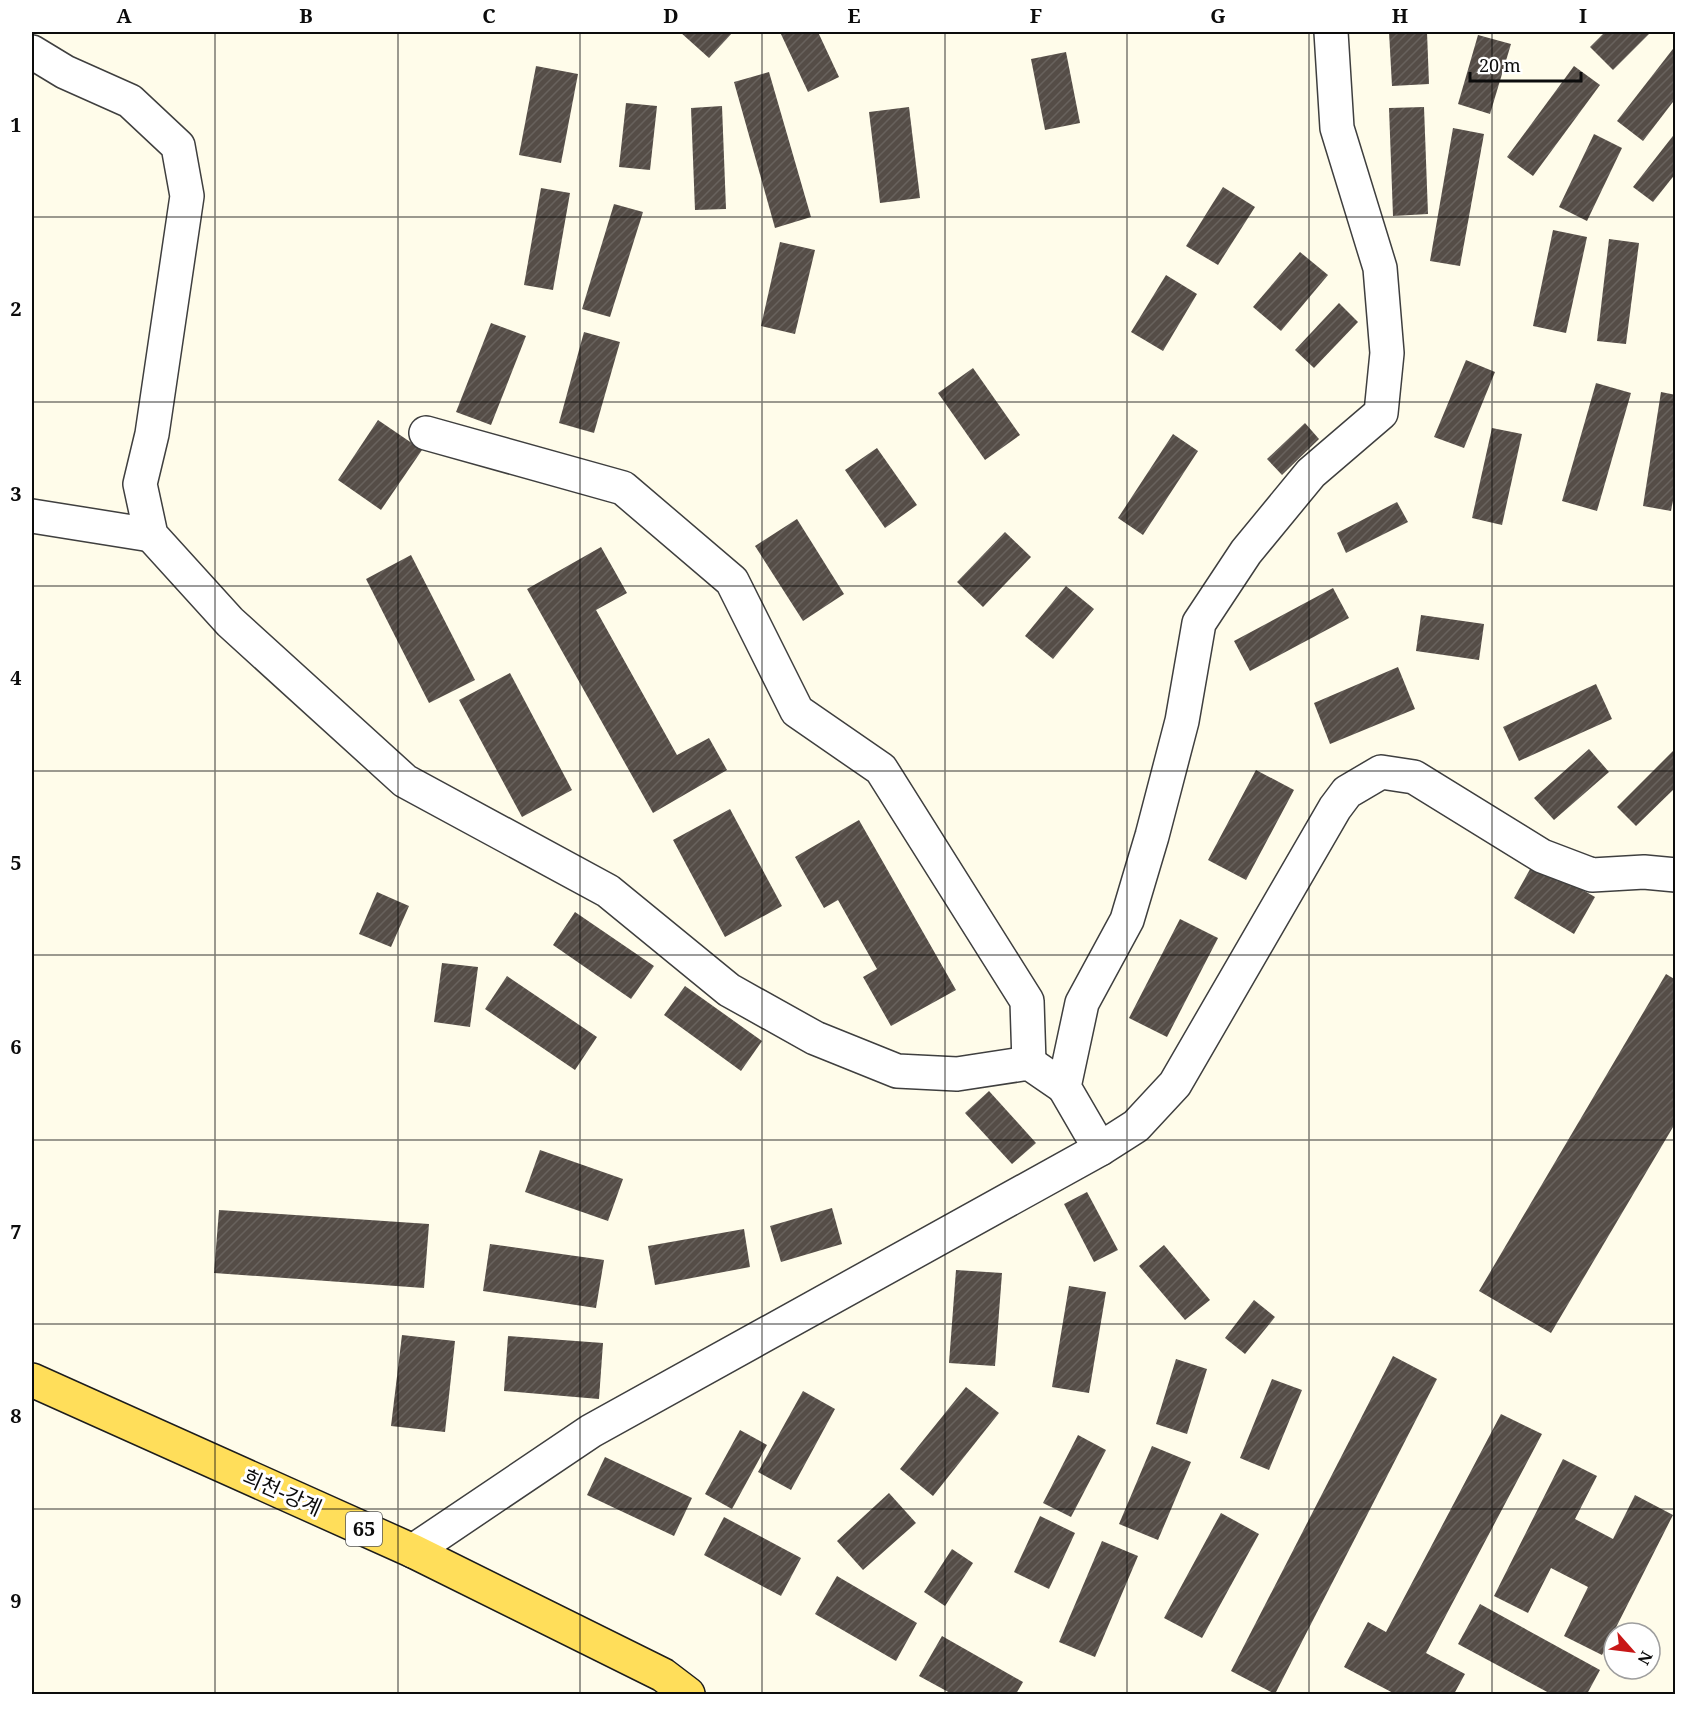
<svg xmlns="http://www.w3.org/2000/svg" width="1707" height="1726" font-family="'Noto Serif','Noto Sans KR',serif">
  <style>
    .building { fill: url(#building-hatch) }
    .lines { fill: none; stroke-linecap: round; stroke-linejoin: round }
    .minor-casing { stroke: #3f3f3f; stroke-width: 36 }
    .primary-casing { stroke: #1d1d1d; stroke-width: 36 }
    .minor { stroke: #fff; stroke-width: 33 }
    .primary { stroke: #ffde5a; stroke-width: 33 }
    .grid { fill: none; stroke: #0c0c0c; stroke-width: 1.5; stroke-opacity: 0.55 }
    .labels { text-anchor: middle; stroke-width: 6; stroke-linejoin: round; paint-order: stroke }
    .shield { fill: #fff; stroke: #555; stroke-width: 1.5 }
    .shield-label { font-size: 20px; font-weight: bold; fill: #0c0c0c }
    .street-label { font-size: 21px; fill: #0c0c0c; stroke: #fff }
    .neatline { fill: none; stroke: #0c0c0c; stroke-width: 2 }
    .grid-label { font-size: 20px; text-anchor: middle; font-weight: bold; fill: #0c0c0c }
  </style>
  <defs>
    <pattern id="building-hatch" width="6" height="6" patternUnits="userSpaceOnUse" patternTransform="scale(1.5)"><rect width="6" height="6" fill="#554d47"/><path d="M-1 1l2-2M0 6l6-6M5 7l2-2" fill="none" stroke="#68625d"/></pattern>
  </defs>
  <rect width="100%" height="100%" fill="#fffcea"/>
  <!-- building -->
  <g class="building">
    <polygon points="680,32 733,32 709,58"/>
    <polygon points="780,32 818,32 839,77 808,92"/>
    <polygon points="1389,32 1427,32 1429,84 1392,86"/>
    <polygon points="1605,32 1651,32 1613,70 1590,47"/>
    <polygon points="1478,35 1511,44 1490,114 1458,104"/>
    <polygon points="1676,45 1676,98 1643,141 1617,121"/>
    <polygon points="1066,52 1080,123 1045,130 1031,59"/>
    <polygon points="536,66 578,74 561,163 519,155"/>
    <polygon points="1574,66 1600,85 1533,176 1507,157"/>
    <polygon points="769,72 811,217 775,228 734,82"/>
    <polygon points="626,103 657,106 650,170 619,167"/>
    <polygon points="722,106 726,209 695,210 691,108"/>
    <polygon points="909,107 920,198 880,203 869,112"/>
    <polygon points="1424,107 1428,214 1393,216 1389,108"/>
    <polygon points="1453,128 1484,134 1460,266 1430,261"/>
    <polygon points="1676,132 1676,173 1653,202 1633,187"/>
    <polygon points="1594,134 1622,148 1587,221 1559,207"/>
    <polygon points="1223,187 1255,207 1218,265 1186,246"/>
    <polygon points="541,188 570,193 553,290 524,285"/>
    <polygon points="614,204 643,212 610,317 582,309"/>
    <polygon points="1553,230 1587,237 1566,333 1533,326"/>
    <polygon points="1609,239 1639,243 1626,344 1597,341"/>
    <polygon points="780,242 815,250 795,334 761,326"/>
    <polygon points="1300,252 1328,275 1281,331 1253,307"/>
    <polygon points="1166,275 1197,294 1163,351 1131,332"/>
    <polygon points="1339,303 1358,322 1314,368 1295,350"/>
    <polygon points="491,323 526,336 491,425 456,412"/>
    <polygon points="584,332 620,342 594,433 559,423"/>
    <polygon points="1466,360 1495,372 1464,448 1434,437"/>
    <polygon points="973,368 1020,435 985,460 938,393"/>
    <polygon points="1596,383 1631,393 1597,511 1562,501"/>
    <polygon points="1661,392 1676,395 1676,485 1671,511 1643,506"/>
    <polygon points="378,420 422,450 381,510 338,480"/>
    <polygon points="1305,423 1319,439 1282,475 1267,459"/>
    <polygon points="1492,428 1522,434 1502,525 1472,518"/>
    <polygon points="1173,434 1198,451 1143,535 1118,518"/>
    <polygon points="877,448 917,505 885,528 845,470"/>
    <polygon points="1397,502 1408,522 1346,553 1337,533"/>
    <polygon points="797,519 844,594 803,621 755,546"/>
    <polygon points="1005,532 1031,557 983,607 957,582"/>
    <polygon points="601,547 627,593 596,610 677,755 709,738 727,770 653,813 527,589"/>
    <polygon points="411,555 475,680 429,703 366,579"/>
    <polygon points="1066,586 1094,609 1053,659 1025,636"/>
    <polygon points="1333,588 1349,618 1250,671 1234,641"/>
    <polygon points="1421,615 1484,624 1479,660 1416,651"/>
    <polygon points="1398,667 1415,709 1330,744 1314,703"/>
    <polygon points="510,673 572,790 522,817 459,700"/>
    <polygon points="1596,684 1612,719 1519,761 1503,727"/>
    <polygon points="1676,748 1676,787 1636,826 1617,807"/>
    <polygon points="1589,749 1609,772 1554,820 1534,798"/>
    <polygon points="1256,770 1294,790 1246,880 1208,860"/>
    <polygon points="730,809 782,906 725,937 673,840"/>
    <polygon points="859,820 956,990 891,1026 863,977 877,969 838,900 824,908 795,857"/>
    <polygon points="1534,862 1595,897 1574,934 1514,898"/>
    <polygon points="377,892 409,906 391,947 359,934"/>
    <polygon points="575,912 654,966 631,999 553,945"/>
    <polygon points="1180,919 1218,938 1167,1037 1129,1018"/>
    <polygon points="442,963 478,967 470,1027 434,1022"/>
    <polygon points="1666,974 1676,980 1676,1122 1551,1333 1479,1291"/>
    <polygon points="507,976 597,1037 575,1070 485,1009"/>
    <polygon points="685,986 762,1041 741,1071 664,1015"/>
    <polygon points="989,1091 1036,1143 1012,1164 965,1113"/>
    <polygon points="540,1150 623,1179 608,1221 525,1192"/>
    <polygon points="1087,1192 1118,1250 1094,1262 1064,1204"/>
    <polygon points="832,1208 842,1244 781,1262 770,1226"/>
    <polygon points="219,1210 429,1224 424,1288 214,1273"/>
    <polygon points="744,1229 750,1267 655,1285 648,1246"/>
    <polygon points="490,1244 604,1260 596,1308 483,1291"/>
    <polygon points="1164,1245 1210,1300 1185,1320 1139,1266"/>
    <polygon points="956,1270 1002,1273 995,1366 949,1363"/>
    <polygon points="1069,1286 1106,1292 1089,1393 1052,1387"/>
    <polygon points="1254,1300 1275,1317 1245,1354 1225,1338"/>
    <polygon points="402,1335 455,1341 445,1432 391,1426"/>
    <polygon points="508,1336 603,1343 599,1399 504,1391"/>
    <polygon points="1393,1356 1437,1379 1275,1694 1231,1671"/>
    <polygon points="1176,1359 1207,1369 1187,1434 1156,1424"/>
    <polygon points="1272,1379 1302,1390 1269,1470 1240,1458"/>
    <polygon points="966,1387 999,1413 933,1496 900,1469"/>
    <polygon points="803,1391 835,1409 791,1490 758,1472"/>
    <polygon points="1501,1414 1542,1434 1426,1653 1465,1674 1454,1694 1395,1694 1344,1667 1368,1622 1386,1632"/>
    <polygon points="740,1430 767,1445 732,1509 705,1494"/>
    <polygon points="1078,1435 1106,1450 1071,1517 1043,1503"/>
    <polygon points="1152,1446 1191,1462 1158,1540 1119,1524"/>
    <polygon points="605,1457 692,1498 674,1536 587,1495"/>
    <polygon points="1563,1459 1597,1476 1575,1519 1613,1539 1635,1495 1673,1515 1602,1655 1564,1636 1588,1587 1551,1568 1528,1613 1494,1596"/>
    <polygon points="889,1493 916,1523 863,1570 837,1541"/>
    <polygon points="1221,1513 1259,1534 1202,1638 1164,1618"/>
    <polygon points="1040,1516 1075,1533 1049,1589 1014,1572"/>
    <polygon points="724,1517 801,1558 781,1596 704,1555"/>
    <polygon points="1102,1541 1138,1556 1095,1657 1059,1642"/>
    <polygon points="952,1549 973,1563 945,1606 924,1592"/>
    <polygon points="837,1576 917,1623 896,1661 815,1614"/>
    <polygon points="1480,1604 1600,1670 1587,1694 1551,1694 1458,1644"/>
    <polygon points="942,1636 1023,1682 1016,1694 952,1694 919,1676"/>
  </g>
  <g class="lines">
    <defs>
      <g id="minor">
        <polyline points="32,52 65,72 130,101 178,146 187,196 152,434 140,484 151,535 230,622 405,781 608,891 729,990 815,1038 897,1071 957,1074 1029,1063 1064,1087"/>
        <polyline points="426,433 623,488 732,581 797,711 881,769 1027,1001 1029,1063"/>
        <polyline points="32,516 151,535"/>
        <polyline points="1100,1149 1064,1087 1082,1003 1127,920 1152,836 1182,721 1199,623 1246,552 1311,473 1381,413 1387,353 1380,268 1337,128 1331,32"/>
        <polyline points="413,1551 591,1431 1100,1149 1136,1126 1175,1084 1335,808 1347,792 1381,772 1414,777 1542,856 1592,875 1644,872 1676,875"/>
      </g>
      <polyline id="primary" points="32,1380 413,1551 663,1675 688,1694"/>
    </defs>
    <!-- minor casing -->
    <use href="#minor" class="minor-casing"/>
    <!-- primary casing -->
    <use href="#primary" class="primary-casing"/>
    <!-- minor -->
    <use href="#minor" class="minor"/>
    <!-- primary -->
    <use href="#primary" class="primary"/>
  </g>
  <!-- grid -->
  <path class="grid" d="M215,32V1694M398,32V1694M580,32V1694M762,32V1694M945,32V1694M1127,32V1694M1309,32V1694M1492,32V1694M32,217H1676M32,402H1676M32,586H1676M32,771H1676M32,955H1676M32,1140H1676M32,1324H1676M32,1509H1676"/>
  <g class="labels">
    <!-- shield labels -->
    <rect class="shield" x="346" y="1512" width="36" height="34" rx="4.5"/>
    <g class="shield-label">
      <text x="364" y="1536">65</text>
    </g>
    <!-- street labels -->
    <g class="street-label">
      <text transform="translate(282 1493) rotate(24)" y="7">희천-강계</text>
    </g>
  </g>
  <!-- border -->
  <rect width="1707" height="1726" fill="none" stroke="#ffffff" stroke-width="66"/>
  <!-- north arrow -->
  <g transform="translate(1632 1651) rotate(118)"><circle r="28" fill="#ffffff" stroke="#9e9e9e" stroke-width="1.5"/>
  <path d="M0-4.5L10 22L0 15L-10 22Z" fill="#c81717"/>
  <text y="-9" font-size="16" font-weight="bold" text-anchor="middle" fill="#0c0c0c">N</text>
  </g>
  <!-- scale -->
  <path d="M1470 72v9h111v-9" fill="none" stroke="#0c0c0c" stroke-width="3"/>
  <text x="1479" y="72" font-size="18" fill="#0c0c0c" stroke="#ffffff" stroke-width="4.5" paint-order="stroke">20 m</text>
  <rect x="33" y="33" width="1641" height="1660" class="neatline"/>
  <g class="grid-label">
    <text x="124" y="23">A</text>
    <text x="306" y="23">B</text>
    <text x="489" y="23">C</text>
    <text x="671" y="23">D</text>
    <text x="854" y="23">E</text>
    <text x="1036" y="23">F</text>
    <text x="1218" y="23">G</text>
    <text x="1400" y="23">H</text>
    <text x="1583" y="23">I</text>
    <text x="16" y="132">1</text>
    <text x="16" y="316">2</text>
    <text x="16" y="501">3</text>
    <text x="16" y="685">4</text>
    <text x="16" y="870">5</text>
    <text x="16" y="1054">6</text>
    <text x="16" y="1239">7</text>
    <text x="16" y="1423">8</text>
    <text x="16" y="1608">9</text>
  </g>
</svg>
